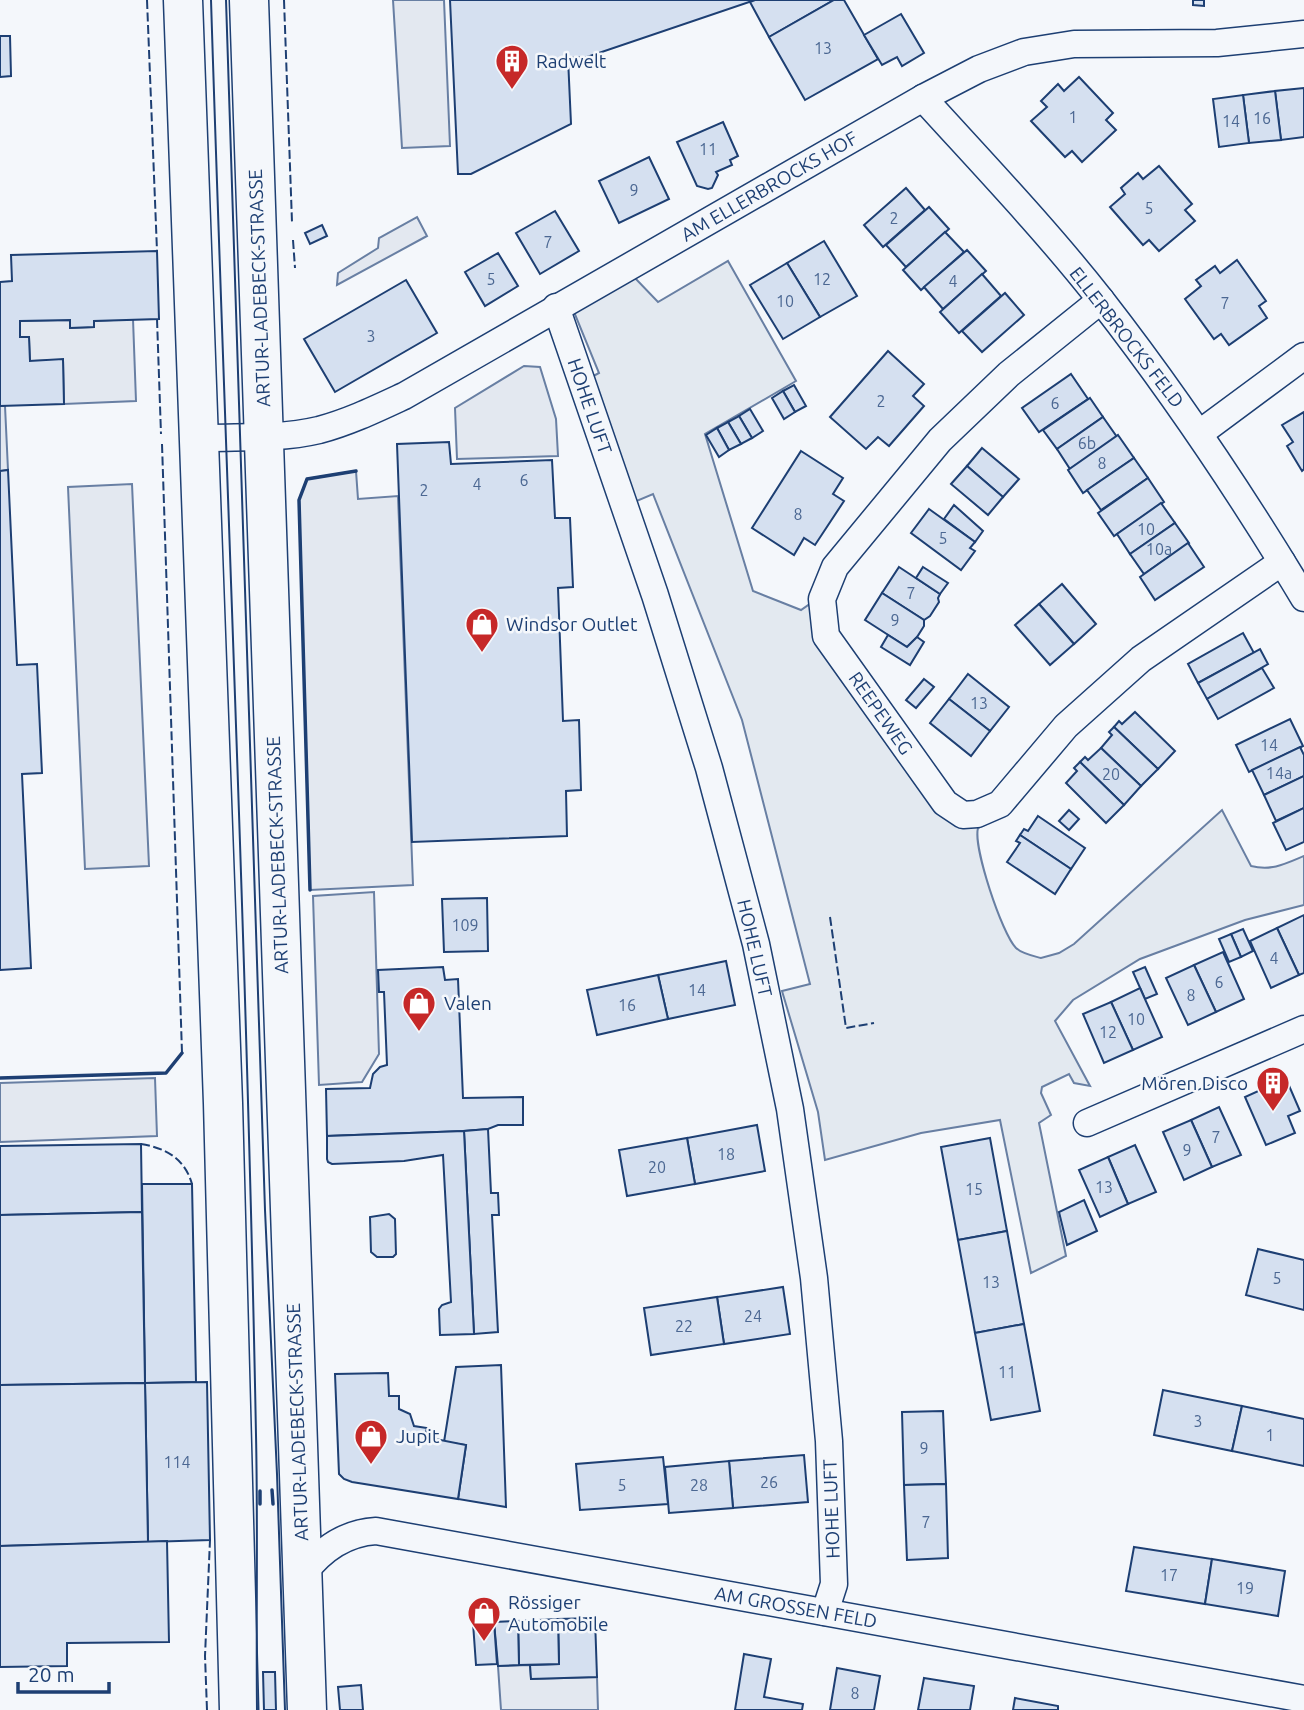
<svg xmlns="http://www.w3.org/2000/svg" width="1304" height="1710" font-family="Ubuntu,sans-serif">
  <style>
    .green { fill: #e3e9f0; stroke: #687fa3; stroke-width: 2 }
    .parking { fill: #e3e8f0; stroke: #687fa3; stroke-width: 2 }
    .building { fill: #d5e0f0; stroke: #1d3f73; stroke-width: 2 }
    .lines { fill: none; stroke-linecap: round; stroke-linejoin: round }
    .street-casing { stroke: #1d3f73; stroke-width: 29 }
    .secondary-casing { stroke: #1d3f73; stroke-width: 41 }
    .street { stroke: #f4f7fb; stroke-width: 26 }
    .secondary { stroke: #f4f7fb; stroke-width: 38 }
    .tram { stroke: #1d3f73; stroke-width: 2 }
    .fence { stroke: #1d3f73; stroke-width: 2; stroke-dasharray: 9 3.5; stroke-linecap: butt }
    .wall { stroke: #1d3f73; stroke-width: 3.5 }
    .labels { text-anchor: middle; stroke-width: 5; stroke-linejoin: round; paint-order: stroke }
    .number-label { font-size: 16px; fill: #4b6792 }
    .poi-label { font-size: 19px; fill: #1d3f73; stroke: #f4f7fb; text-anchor: start }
    .street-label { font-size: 19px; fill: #1d3f73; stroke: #f4f7fb }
  </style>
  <rect width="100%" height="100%" fill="#f4f7fb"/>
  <!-- green -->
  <path class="green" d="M728,261L796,381L705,434L753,591L801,610L814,601L969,825L986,824L978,828C973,847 1002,934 1016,948C1022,954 1034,956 1041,958L1059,953L1074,944L1222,810L1251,866C1272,871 1285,864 1304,856V905L1245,920L1140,959L1073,1000L1055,1021L1090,1086L1074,1083L1069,1074L1042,1087L1041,1093L1051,1115L1039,1123L1066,1256L1031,1273L1000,1120L921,1133L825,1160L818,1112L782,991L810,984L742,720L653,494L632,503L586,380L599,373L574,312L635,278L658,302Z"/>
  <!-- parking -->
  <g class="parking">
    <polygon points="393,0 444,0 450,146 402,148"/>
    <polygon points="417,217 427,236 337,285 338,273 378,248 379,238"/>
    <polygon points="133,319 136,401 64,404 63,360 30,361 29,337 20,337 20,321 70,320 71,328 94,327 94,321"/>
    <polygon points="524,366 540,367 556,419 558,456 457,459 455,408"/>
    <polygon points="0,406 5,406 8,470 0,471"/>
    <polygon points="356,471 358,499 398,496 413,885 310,890 299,500 307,479"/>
    <polygon points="132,484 149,866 85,869 68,487"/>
    <polygon points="374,892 379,1054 362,1082 319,1085 313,896"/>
    <polygon points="155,1078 157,1136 0,1142 0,1083"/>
    <polygon points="530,1665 531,1679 597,1677 598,1710 501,1710 498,1666"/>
  </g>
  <!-- building -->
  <g class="building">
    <polygon points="450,0 755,0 587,57 568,58 571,124 471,174 458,174"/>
    <polygon points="755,0 834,0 769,37 750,2"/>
    <polygon points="834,0 844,0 878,59 805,100 769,37"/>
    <polygon points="1193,0 1204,0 1204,6 1193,5"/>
    <polygon points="901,14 924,53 902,66 897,57 882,65 864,35"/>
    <polygon points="0,36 10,36 11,76 0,77"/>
    <polygon points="1079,77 1113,113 1106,120 1116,130 1082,162 1072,151 1065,157 1031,121 1047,107 1041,101 1058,84 1064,91"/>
    <polygon points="1304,88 1304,137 1281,140 1275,91"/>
    <polygon points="1275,91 1281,140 1249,143 1243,95"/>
    <polygon points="1243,95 1249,143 1219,147 1213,99"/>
    <polygon points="723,122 738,156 730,160 732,165 716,172 718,175 712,188 708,189 697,186 677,142"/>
    <polygon points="649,157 669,199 619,223 599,181"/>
    <polygon points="1159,166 1192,204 1185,210 1195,221 1159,251 1149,240 1143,245 1110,207 1125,194 1121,188 1138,173 1143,179"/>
    <polygon points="906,188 925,210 883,247 864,225"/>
    <polygon points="929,207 949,229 906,267 886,245"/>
    <polygon points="555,211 579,251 540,274 516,233"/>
    <polygon points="322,225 327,236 310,244 305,233"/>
    <polygon points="945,232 964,252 921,290 903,270"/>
    <polygon points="824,241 857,296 820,317 787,263"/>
    <polygon points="967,250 986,271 943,309 924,287"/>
    <polygon points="157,251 159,319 94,321 94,327 70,328 70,320 20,321 20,337 29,337 30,361 63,359 64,404 0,406 0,282 12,281 11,255"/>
    <polygon points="498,253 518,286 485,306 465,272"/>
    <polygon points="1237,260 1266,301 1259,306 1267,318 1229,345 1221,334 1214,339 1185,299 1201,286 1196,280 1215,266 1220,273"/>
    <polygon points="787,263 820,317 783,339 750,285"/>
    <polygon points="982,274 1001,296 959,333 940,312"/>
    <polygon points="406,280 437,333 335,392 304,339"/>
    <polygon points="1005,293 1024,315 982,352 962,331"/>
    <polygon points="888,351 924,384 913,396 924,406 889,446 878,437 866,449 830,417"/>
    <polygon points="1071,374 1088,399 1039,432 1022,408"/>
    <polygon points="794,385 806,406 795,412 783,391"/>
    <polygon points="783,391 795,412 784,419 772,398"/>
    <polygon points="1090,398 1103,417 1057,449 1043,430"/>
    <polygon points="750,409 763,431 752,438 739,416"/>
    <polygon points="1304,412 1304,469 1302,471 1287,446 1293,442 1282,425"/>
    <polygon points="739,416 752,438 741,444 728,422"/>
    <polygon points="1103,417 1117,437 1070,469 1057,449"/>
    <polygon points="728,422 741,444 729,450 717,428"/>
    <polygon points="717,428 729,450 719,457 706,435"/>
    <polygon points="1118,435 1134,458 1083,493 1068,470"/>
    <polygon points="449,442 451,464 552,460 555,518 570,518 573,587 558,588 563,721 579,720 581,790 566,791 567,836 412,842 397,444"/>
    <polygon points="982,448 1019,479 1003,497 967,466"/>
    <polygon points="801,451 843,478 833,494 844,501 815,545 804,538 794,555 752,528"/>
    <polygon points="1134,458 1148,478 1101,510 1087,490"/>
    <polygon points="967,466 1003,497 988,515 951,484"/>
    <polygon points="8,470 17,665 37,664 42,773 22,774 31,968 0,970 0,471"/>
    <polygon points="1148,478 1164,502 1114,536 1098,513"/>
    <polygon points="1161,503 1175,523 1130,554 1117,534"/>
    <polygon points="954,505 983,531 975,542 944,519"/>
    <polygon points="929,509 975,542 970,548 975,551 961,570 911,533"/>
    <polygon points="1175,523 1189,543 1144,574 1130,554"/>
    <polygon points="1188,543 1204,567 1155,600 1140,577"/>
    <polygon points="899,567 940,594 938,598 939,602 930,616 924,620 882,593"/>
    <polygon points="923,567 948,583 940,594 916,578"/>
    <polygon points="1062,584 1096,624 1074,644 1039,604"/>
    <polygon points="882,593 924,620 924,626 917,637 907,647 865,620"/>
    <polygon points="1039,604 1074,644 1050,665 1015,625"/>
    <polygon points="1243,633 1254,653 1198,683 1188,664"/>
    <polygon points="888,635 907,647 917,637 924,642 910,665 881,647"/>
    <polygon points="1260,649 1268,664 1207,699 1198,683"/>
    <polygon points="1262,668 1274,688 1218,719 1207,699"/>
    <polygon points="968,674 1009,707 990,731 949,699"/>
    <polygon points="924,679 934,687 916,708 906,700"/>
    <polygon points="949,699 990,731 971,756 930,723"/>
    <polygon points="1135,712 1175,751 1158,769 1114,727 1119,721 1122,724"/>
    <polygon points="1290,719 1303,746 1249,772 1236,745"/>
    <polygon points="1114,727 1158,769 1141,786 1101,748 1112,735 1109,732"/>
    <polygon points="1300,747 1304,755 1304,776 1264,795 1252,770"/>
    <polygon points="1101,748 1141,786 1124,805 1080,762 1085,757 1088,760"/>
    <polygon points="1080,762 1124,805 1106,823 1066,783 1077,771 1074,768"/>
    <polygon points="1304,776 1304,808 1276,821 1264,795"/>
    <polygon points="1304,808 1304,842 1286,850 1273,823"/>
    <polygon points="1069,810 1079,819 1069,830 1059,821"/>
    <polygon points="1038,816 1085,848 1071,869 1020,835 1024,829 1028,831"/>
    <polygon points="1020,835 1071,869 1055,894 1007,862 1020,843 1016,841"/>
    <polygon points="487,898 488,951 444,952 442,899"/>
    <polygon points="1304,915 1304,973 1299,975 1277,928"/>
    <polygon points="1277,928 1299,975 1271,988 1250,941"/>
    <polygon points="1243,929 1253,951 1241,957 1231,934"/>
    <polygon points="1231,934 1241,957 1229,962 1219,939"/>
    <polygon points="1223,952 1244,999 1216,1012 1194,965"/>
    <polygon points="726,961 735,1005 668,1019 658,975"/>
    <polygon points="1194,965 1216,1012 1188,1025 1166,978"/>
    <polygon points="443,967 445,980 458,979 463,1098 523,1097 523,1125 498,1125 488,1129 464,1131 327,1136 326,1089 370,1088 373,1074 380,1067 387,1065 384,992 379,992 378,970"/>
    <polygon points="1145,967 1157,994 1145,999 1133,972"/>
    <polygon points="658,975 668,1019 597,1035 587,990"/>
    <polygon points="1140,988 1162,1037 1133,1050 1111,1002"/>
    <polygon points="1111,1002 1133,1050 1104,1063 1083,1014"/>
    <polygon points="1287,1081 1300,1111 1288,1116 1295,1133 1266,1145 1245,1097 1274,1084 1274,1086"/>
    <polygon points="1219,1107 1241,1155 1212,1167 1191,1120"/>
    <polygon points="1191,1120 1212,1167 1184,1180 1163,1132"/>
    <polygon points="757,1125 765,1171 695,1184 687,1138"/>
    <polygon points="488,1129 491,1193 498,1193 499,1215 492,1215 498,1332 474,1334 464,1131"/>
    <polygon points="464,1131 474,1334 440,1335 439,1309 442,1305 451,1302 443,1155 404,1161 332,1164 328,1162 327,1159 327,1136"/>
    <polygon points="687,1138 695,1184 627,1196 619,1150"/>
    <polygon points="990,1138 1007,1231 958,1240 941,1147"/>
    <polygon points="141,1144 142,1212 0,1215 0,1146"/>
    <polygon points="1135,1145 1156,1192 1128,1204 1108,1157"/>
    <polygon points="1108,1157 1128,1204 1100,1217 1079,1170"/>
    <polygon points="142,1184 192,1184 196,1382 145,1383"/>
    <polygon points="1084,1200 1097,1231 1067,1245 1059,1212"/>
    <polygon points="142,1212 145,1383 0,1385 0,1215"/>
    <polygon points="389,1214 395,1219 396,1254 393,1257 377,1257 371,1252 370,1217"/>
    <polygon points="1007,1231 1024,1324 975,1333 958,1240"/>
    <polygon points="1258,1249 1304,1260 1304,1310 1246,1295"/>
    <polygon points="783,1287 790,1334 724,1344 717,1297"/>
    <polygon points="717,1297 724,1344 651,1355 644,1308"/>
    <polygon points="1024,1324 1040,1411 991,1420 975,1333"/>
    <polygon points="501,1365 506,1507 458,1499 466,1445 444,1442 456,1367"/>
    <polygon points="388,1373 389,1396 399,1396 399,1409 410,1414 414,1426 427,1428 425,1437 466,1445 458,1499 352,1482 344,1479 339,1474 335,1374"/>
    <polygon points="207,1382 210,1540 148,1542 145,1383"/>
    <polygon points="145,1383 148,1542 0,1546 0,1385"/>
    <polygon points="1163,1390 1242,1406 1232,1451 1154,1435"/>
    <polygon points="1242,1406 1304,1419 1304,1466 1232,1451"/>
    <polygon points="943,1411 946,1484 904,1485 902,1412"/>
    <polygon points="804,1455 808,1502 733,1508 729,1461"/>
    <polygon points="663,1457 668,1504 580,1510 576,1464"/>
    <polygon points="729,1461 733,1508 669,1513 665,1467"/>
    <polygon points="946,1484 948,1558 907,1560 904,1485"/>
    <polygon points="167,1541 169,1642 67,1643 67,1666 0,1667 0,1546"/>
    <polygon points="1134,1547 1212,1559 1205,1604 1126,1591"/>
    <polygon points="1212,1559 1285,1571 1278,1616 1205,1604"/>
    <polygon points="595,1618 597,1677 531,1679 530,1665 559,1664 558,1619"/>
    <polygon points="558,1619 559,1664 519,1665 518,1621"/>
    <polygon points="518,1621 519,1665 498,1666 494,1622"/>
    <polygon points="494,1622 497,1664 476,1665 473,1623"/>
    <polygon points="744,1654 771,1659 764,1697 803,1704 802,1710 735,1710"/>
    <polygon points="837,1668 880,1676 874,1710 830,1710"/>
    <polygon points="263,1672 275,1672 276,1710 264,1710"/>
    <polygon points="924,1678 974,1686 970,1710 918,1710"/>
    <polygon points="361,1685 363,1710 340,1710 338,1687"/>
    <polygon points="1015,1698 1058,1706 1058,1710 1013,1710"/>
  </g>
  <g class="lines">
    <defs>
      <g id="street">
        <path d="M923,98C983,164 1046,230 1101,300C1175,395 1242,495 1304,598"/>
        <polyline points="1101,300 1009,374 940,440 835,567 822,599 826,636 945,803 963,815 977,814 1000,804 1066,726 1141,659 1282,562"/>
        <polyline points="556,307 655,595 709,768 756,944 790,1109 814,1278 829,1441 834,1584 825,1612"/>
        <polyline points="1200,433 1304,356"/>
        <path d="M201,438C239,437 281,439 319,430C349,422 376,409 404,396L923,98L979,69L1024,52L1074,44L1217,43L1304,34"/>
        <polyline points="1087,1123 1304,1029"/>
        <path d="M303,1574C321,1550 345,1533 376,1531L1304,1699"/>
      </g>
      <g id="secondary">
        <polyline points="183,0 223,1103 239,1710"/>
        <polyline points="249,0 307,1710"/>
      </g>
    </defs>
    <!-- street casing -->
    <use href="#street" class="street-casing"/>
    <!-- secondary casing -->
    <use href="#secondary" class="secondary-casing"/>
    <!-- street -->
    <use href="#street" class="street"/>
    <!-- secondary -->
    <use href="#secondary" class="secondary"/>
    <!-- tram -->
    <g class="tram">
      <path d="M211,0C226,478 247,956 256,1435C258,1527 256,1618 257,1710"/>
      <polyline points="226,0 265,1210 277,1474 285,1710"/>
    </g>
    <!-- fence -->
    <g class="fence">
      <polyline points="147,0 157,251"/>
      <polyline points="284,0 292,222"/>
      <polyline points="293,240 295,268"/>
      <polyline points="157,319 161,434"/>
      <polyline points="162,444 182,1053"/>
      <polyline points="830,917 846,1028 874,1023"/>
      <path d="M141,1144C166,1148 185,1159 192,1184"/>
      <polyline points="207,1710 205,1656 210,1540"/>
    </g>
    <!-- wall -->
    <g class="wall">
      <polyline points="310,890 299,500 307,479 356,471"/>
      <polyline points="0,1078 166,1073 182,1053"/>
      <polyline points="272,1490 273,1504"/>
      <polyline points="260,1504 260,1491"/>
    </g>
  </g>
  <!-- icons -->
  <defs>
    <symbol id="building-pin" viewBox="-11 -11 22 30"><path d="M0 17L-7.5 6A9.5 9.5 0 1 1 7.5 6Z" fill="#c62828" stroke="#f4f7fb"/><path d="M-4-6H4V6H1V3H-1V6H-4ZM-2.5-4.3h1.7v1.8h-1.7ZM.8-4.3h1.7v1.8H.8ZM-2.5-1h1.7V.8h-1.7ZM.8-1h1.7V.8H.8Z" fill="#fff"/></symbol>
    <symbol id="shop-pin" viewBox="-11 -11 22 30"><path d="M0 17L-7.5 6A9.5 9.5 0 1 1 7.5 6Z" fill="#c62828" stroke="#f4f7fb"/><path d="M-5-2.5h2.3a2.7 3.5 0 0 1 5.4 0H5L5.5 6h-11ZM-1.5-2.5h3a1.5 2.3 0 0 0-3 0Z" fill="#fff"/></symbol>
  </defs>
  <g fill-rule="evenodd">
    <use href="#building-pin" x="493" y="42" width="38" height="52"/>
    <use href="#shop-pin" x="463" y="605" width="38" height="52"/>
    <use href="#shop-pin" x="400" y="984" width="38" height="52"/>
    <use href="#building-pin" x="1254" y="1064" width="38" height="52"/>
    <use href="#shop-pin" x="352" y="1417" width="38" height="52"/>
    <use href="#shop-pin" x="465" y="1594" width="38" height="52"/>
  </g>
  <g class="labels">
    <!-- number labels -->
    <g class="number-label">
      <text x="823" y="54">13</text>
      <text x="1073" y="123">1</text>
      <text x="1262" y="124">16</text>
      <text x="1231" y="127">14</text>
      <text x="708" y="155">11</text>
      <text x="634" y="196">9</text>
      <text x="1149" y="214">5</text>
      <text x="894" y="224">2</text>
      <text x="548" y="248">7</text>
      <text x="491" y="285">5</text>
      <text x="822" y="285">12</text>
      <text x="953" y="287">4</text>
      <text x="785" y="307">10</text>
      <text x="1225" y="309">7</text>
      <text x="371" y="342">3</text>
      <text x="881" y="407">2</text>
      <text x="1055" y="409">6</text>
      <text x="1087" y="449">6b</text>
      <text x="1102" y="469">8</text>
      <text x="524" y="486">6</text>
      <text x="477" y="490">4</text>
      <text x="424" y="496">2</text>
      <text x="798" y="520">8</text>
      <text x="1146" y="535">10</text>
      <text x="943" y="544">5</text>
      <text x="1159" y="555">10a</text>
      <text x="911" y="599">7</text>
      <text x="895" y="626">9</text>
      <text x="979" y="709">13</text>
      <text x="1269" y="751">14</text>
      <text x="1279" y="779">14a</text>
      <text x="1111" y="780">20</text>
      <text x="465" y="931">109</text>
      <text x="1274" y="964">4</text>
      <text x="1219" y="988">6</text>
      <text x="697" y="996">14</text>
      <text x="1191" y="1001">8</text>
      <text x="627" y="1011">16</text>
      <text x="1136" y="1025">10</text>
      <text x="1108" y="1038">12</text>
      <text x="1216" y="1143">7</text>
      <text x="1187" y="1156">9</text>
      <text x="726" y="1160">18</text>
      <text x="657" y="1173">20</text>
      <text x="1104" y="1193">13</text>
      <text x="974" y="1195">15</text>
      <text x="1277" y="1284">5</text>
      <text x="991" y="1288">13</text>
      <text x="753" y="1322">24</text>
      <text x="684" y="1332">22</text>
      <text x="1007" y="1378">11</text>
      <text x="1198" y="1427">3</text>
      <text x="1270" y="1441">1</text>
      <text x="924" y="1454">9</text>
      <text x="177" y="1468">114</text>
      <text x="769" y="1488">26</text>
      <text x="622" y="1491">5</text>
      <text x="699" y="1491">28</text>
      <text x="926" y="1528">7</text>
      <text x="1169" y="1581">17</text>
      <text x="1245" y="1594">19</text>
      <text x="855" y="1699">8</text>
    </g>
    <!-- poi labels -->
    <g class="poi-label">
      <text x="536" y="68">Radwelt</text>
      <text x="506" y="631">Windsor Outlet</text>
      <text x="444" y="1010">Valen</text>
      <text x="1248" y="1090" text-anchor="end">Mören Disco</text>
      <text x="396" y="1443">Jupit</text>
      <text x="508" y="1609">Rössiger<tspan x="508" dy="22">Automobile</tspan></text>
    </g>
    <!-- street labels -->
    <g class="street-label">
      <text transform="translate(769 186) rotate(-30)" y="7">AM ELLERBROCKS HOF</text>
      <text transform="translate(259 288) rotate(-92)" y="7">ARTUR-LADEBECK-STRASSE</text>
      <text transform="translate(1127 337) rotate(52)" y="7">ELLERBROCKS FELD</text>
      <text transform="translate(590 406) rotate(71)" y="7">HOHE LUFT</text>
      <text transform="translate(881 713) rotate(55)" y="7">REEPEWEG</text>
      <text transform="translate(277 855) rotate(-92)" y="7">ARTUR-LADEBECK-STRASSE</text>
      <text transform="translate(755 948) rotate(77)" y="7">HOHE LUFT</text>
      <text transform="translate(297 1422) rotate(-92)" y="7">ARTUR-LADEBECK-STRASSE</text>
      <text transform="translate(831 1509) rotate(-92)" y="7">HOHE LUFT</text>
      <text transform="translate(796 1607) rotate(10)" y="7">AM GROSSEN FELD</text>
    </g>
  </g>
  <!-- scale -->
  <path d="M18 1682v10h91v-10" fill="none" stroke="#1d3f73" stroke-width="3.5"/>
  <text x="28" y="1682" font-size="21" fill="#1d3f73" stroke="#f4f7fb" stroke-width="5" paint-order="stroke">20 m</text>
</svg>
